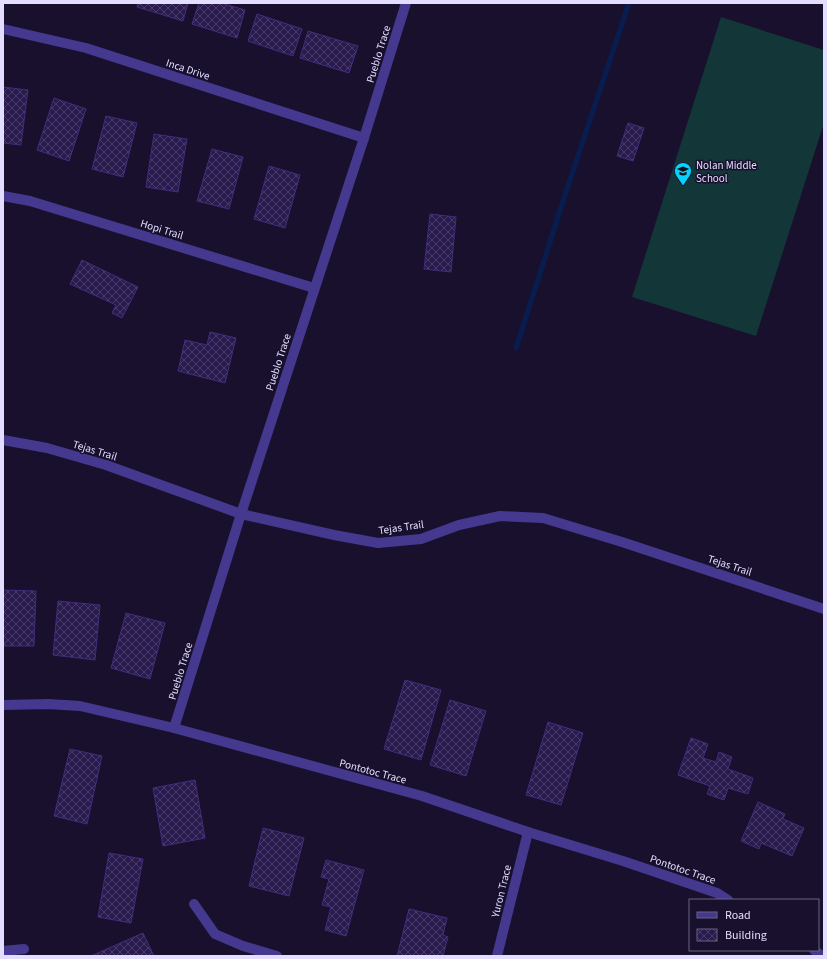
<svg xmlns="http://www.w3.org/2000/svg" width="827" height="959" font-family="'Source Sans 3',sans-serif">
  <style>
    .garden { fill: #133638 }
    .lines { fill: none; stroke-linecap: round; stroke-linejoin: round }
    .stream { stroke: #081c4e; stroke-width: 5.5 }
    .building { fill: url(#building-cross-hatch); stroke: #432c7d }
    .minor { stroke: #44398f; stroke-width: 10 }
    .labels { text-anchor: middle; stroke-width: 3; stroke-linejoin: round; paint-order: stroke }
    .street-label { font-size: 11px; fill: #e3ddff; stroke: #18102d }
    .poi-label { font-size: 11px; fill: #e3ddff; stroke: #18102d; text-anchor: start }
  </style>
  <defs>
    <pattern id="building-cross-hatch" width="8" height="8" patternUnits="userSpaceOnUse"><rect width="8" height="8" fill="#2a1b4f"/><path d="M0 0l8 8M0 8l8-8" fill="none" stroke="#493c69"/></pattern>
  </defs>
  <rect width="100%" height="100%" fill="#18102d"/>
  <!-- garden -->
  <polygon class="garden" points="721,17 824,50 824,123 756,336 632,297"/>
  <g class="lines">
    <!-- stream -->
    <polyline class="stream" points="516,348 566,192 629,3"/>
  </g>
  <!-- building -->
  <g class="building">
    <polygon points="138,3 188,3 183,21 137,7"/>
    <polygon points="199,3 221,3 245,10 237,38 192,24"/>
    <polygon points="257,14 302,29 293,56 248,41"/>
    <polygon points="308,31 358,46 349,73 300,58"/>
    <polygon points="3,87 28,90 21,145 3,143"/>
    <polygon points="54,98 86,109 69,161 37,150"/>
    <polygon points="106,116 137,123 123,177 92,169"/>
    <polygon points="628,123 644,128 633,161 617,156"/>
    <polygon points="154,134 187,139 178,192 146,187"/>
    <polygon points="212,149 243,157 229,209 197,201"/>
    <polygon points="269,166 300,175 285,228 254,219"/>
    <polygon points="430,214 456,217 451,272 424,269"/>
    <polygon points="82,260 138,287 122,318 112,313 116,305 70,284"/>
    <polygon points="210,332 236,338 225,383 178,371 185,340 207,345"/>
    <polygon points="3,590 36,591 34,646 3,646"/>
    <polygon points="58,601 100,605 95,660 53,655"/>
    <polygon points="126,613 165,623 150,679 111,668"/>
    <polygon points="405,680 441,690 421,760 384,749"/>
    <polygon points="450,700 486,711 466,776 430,765"/>
    <polygon points="548,722 583,733 561,805 526,795"/>
    <polygon points="691,738 708,744 703,758 716,762 719,752 732,757 728,769 753,778 748,794 728,788 724,800 707,794 710,786 678,775"/>
    <polygon points="70,749 102,756 87,824 54,816"/>
    <polygon points="195,780 205,838 163,846 153,788"/>
    <polygon points="758,802 785,814 783,819 804,828 792,856 761,843 759,849 741,841"/>
    <polygon points="263,828 304,838 289,896 249,886"/>
    <polygon points="109,853 143,859 131,923 98,917"/>
    <polygon points="326,860 364,870 346,936 325,930 331,907 322,905 329,879 321,877"/>
    <polygon points="409,909 447,918 443,935 448,937 443,956 397,956"/>
    <polygon points="143,933 154,956 91,956"/>
  </g>
  <g class="lines">
    <!-- minor -->
    <g class="minor">
      <polyline points="3,29 86,48 364,138"/>
      <polyline points="3,196 30,201 314,288"/>
      <polyline points="3,440 47,448 106,465 241,514 334,535 378,543 421,539 459,525 500,516 543,518 622,542 824,609"/>
      <polyline points="3,705 48,704 80,706 174,728 422,796 528,832 623,861 717,893 728,900"/>
      <polyline points="174,728 241,514 364,138 406,3"/>
      <polyline points="194,904 215,934 243,946 277,956"/>
      <polyline points="814,950 822,956"/>
      <polyline points="3,951 24,949"/>
      <polyline points="497,956 528,832"/>
    </g>
  </g>
  <!-- icons -->
  <defs>
    <symbol id="school-pin" viewBox="-11 -11 22 30"><path d="M0 17L-7.5 6A9.5 9.5 0 1 1 7.5 6Z" fill="#09d1ff" stroke="#18102d"/><path d="M0-5L7-2L0 1L-7-2ZM-4 1L0 2.5L4 1V4Q0 6-4 4Z" fill="#111"/></symbol>
  </defs>
  <g fill-rule="evenodd">
    <use href="#school-pin" x="673" y="161" width="20" height="27"/>
  </g>
  <g class="labels">
    <!-- street labels -->
    <g class="street-label">
      <text transform="translate(378 54) rotate(-73)" y="4">Pueblo Trace</text>
      <text transform="translate(188 69) rotate(18)" y="4">Inca Drive</text>
      <text transform="translate(162 229) rotate(17)" y="4">Hopi Trail</text>
      <text transform="translate(278 362) rotate(-72)" y="4">Pueblo Trace</text>
      <text transform="translate(95 450) rotate(17)" y="4">Tejas Trail</text>
      <text transform="translate(401 527) rotate(-8)" y="4">Tejas Trail</text>
      <text transform="translate(730 565) rotate(18)" y="4">Tejas Trail</text>
      <text transform="translate(180 671) rotate(-73)" y="4">Pueblo Trace</text>
      <text transform="translate(373 771) rotate(15)" y="4">Pontotoc Trace</text>
      <text transform="translate(683 869) rotate(19)" y="4">Pontotoc Trace</text>
      <text transform="translate(501 891) rotate(-76)" y="4">Yuron Trace</text>
    </g>
    <!-- poi labels -->
    <g class="poi-label">
      <text x="696" y="169">Nolan Middle<tspan x="696" dy="13">School</tspan></text>
    </g>
  </g>
  <!-- border -->
  <rect width="827" height="959" fill="none" stroke="#e3ddff" stroke-width="8"/>
  <!-- legend -->
  <rect x="689" y="899" width="130" height="52" fill="#18102d" stroke="#696281"/>
  <rect x="697" y="912" width="20" height="6" fill="#44398f" stroke="#696281"/>
  <text x="725" y="919" font-size="12" fill="#e3ddff">Road</text>
  <rect x="697" y="929" width="20" height="12" fill="url(#building-cross-hatch)" stroke="#696281"/>
  <text x="725" y="939" font-size="12" fill="#e3ddff">Building</text>
</svg>
